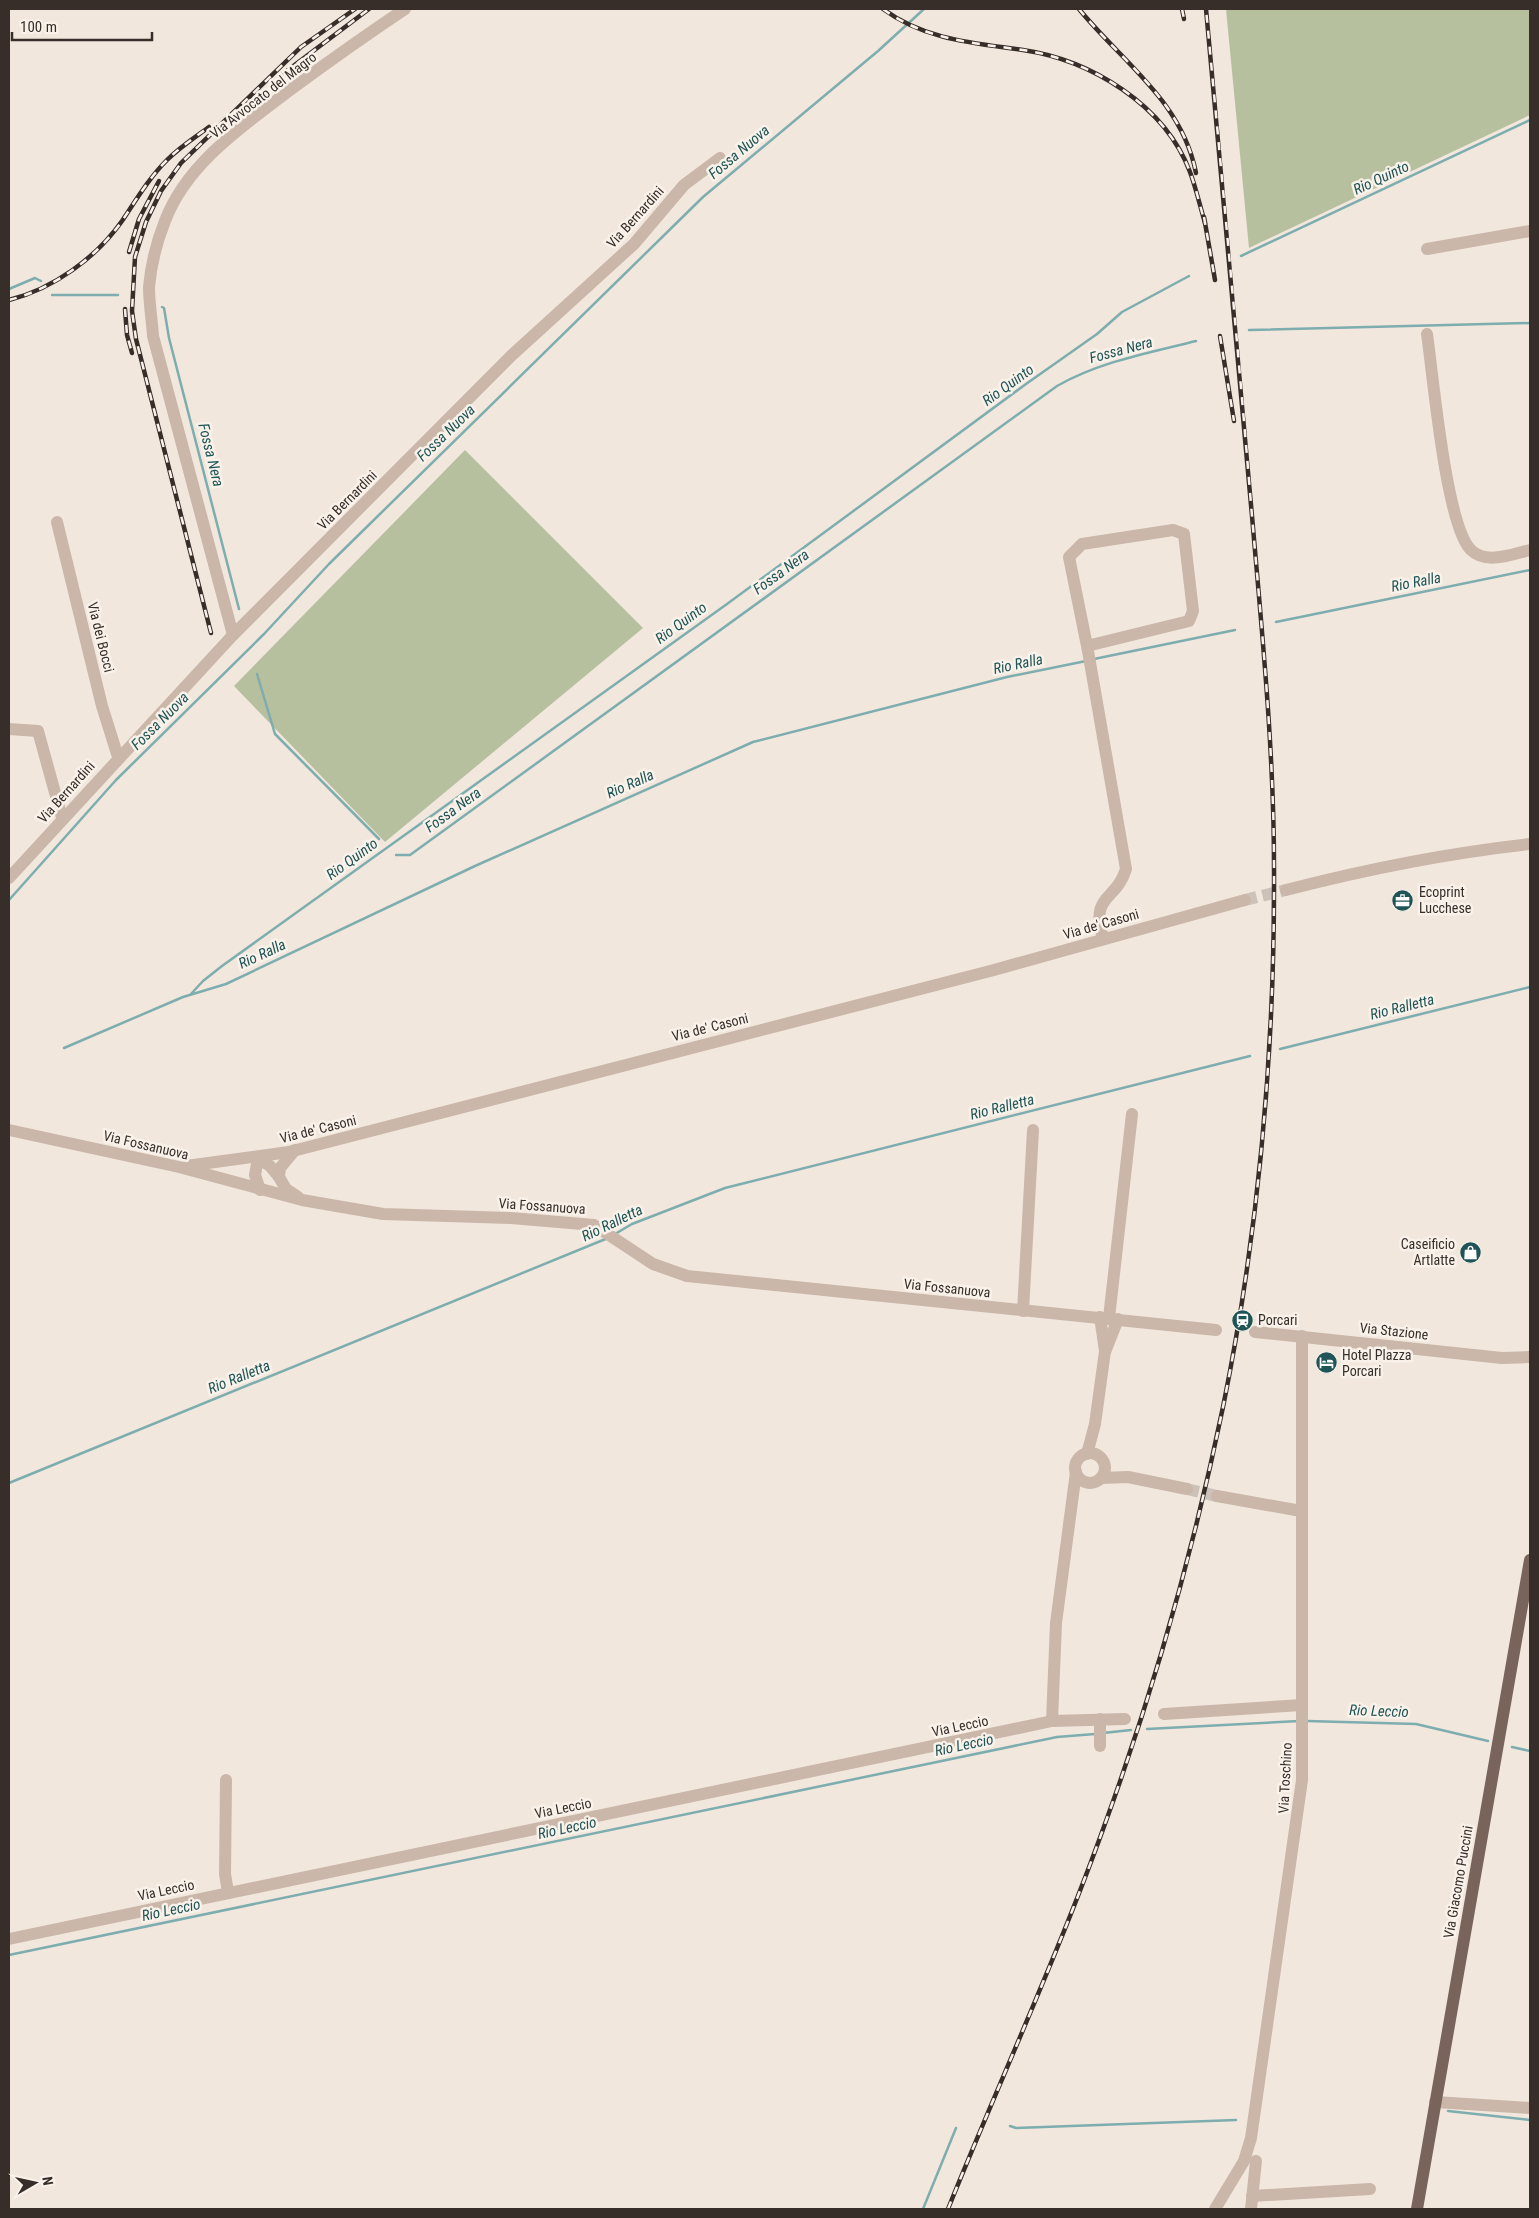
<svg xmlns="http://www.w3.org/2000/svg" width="1539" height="2218" font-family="'Roboto Condensed',sans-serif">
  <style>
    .green { fill: #b6c09e }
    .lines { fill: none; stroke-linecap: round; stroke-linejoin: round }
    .stream { stroke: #7dadae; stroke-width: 2.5 }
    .minor-tunnel { stroke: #cdc2b9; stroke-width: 12; stroke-dasharray: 12 6; stroke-linecap: butt }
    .minor { stroke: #cab7a9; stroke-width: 12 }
    .major { stroke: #78645b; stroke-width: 12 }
    .rail-casing { stroke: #372d29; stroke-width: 4.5 }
    .rail { stroke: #f9f2ea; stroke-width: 2.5; stroke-dasharray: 8; stroke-linecap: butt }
    .labels { text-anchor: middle; stroke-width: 5; stroke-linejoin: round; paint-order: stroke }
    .street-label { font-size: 14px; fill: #372d29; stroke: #f9f2ea }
    .poi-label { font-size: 14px; fill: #372d29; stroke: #f9f2ea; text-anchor: start }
    .water-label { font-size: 15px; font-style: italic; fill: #205557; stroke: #f9f2ea }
  </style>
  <rect width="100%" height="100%" fill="#f2e7dd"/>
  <!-- green -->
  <g class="green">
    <polygon points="1226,9 1530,9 1530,115 1249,248"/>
    <polygon points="465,450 643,628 385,842 234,686"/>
  </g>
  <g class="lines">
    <!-- stream -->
    <g class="stream">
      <polyline points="1241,256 1530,120"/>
      <polyline points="9,289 35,278 41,281"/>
      <polyline points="52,295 118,295"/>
      <polyline points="162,307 164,308 169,338 239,609"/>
      <polyline points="1249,330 1530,323"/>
      <polyline points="1276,622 1530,570"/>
      <polyline points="1094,659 1235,630"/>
      <polyline points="257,674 275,734 379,839"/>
      <path d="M396,855H410L1057,386C1099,362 1148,353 1196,341"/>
      <polyline points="9,900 116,780 264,634 329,564 703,197 878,51 924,9"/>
      <polyline points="191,994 203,981 222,966 727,604 1026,384 1097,334 1122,312 1189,276"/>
      <polyline points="64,1048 183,997 226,984 475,866 753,742 1007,677 1086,661"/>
      <polyline points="1280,1049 1530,987"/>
      <polyline points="615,1234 632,1224 725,1188 1250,1056"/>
      <polyline points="9,1483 608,1238"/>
      <polyline points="1307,1721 1416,1724 1488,1741"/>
      <polyline points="1147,1729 1299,1721"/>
      <polyline points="1103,1733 1131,1730"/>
      <polyline points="1512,1747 1530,1751"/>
      <polyline points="9,1955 1057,1737 1095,1734"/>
      <polyline points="1448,2111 1530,2120"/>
      <polyline points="1010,2126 1016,2128 1236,2120"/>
      <polyline points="923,2209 956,2128"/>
    </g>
    <!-- minor-tunnel -->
    <g class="minor-tunnel">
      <polyline points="1245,900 1286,890"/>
      <polyline points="1187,1489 1217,1496"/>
    </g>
    <!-- minor -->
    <g class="minor">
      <polyline points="1427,249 1530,231"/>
      <path d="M1427,334C1433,375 1446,526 1471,550C1486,565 1513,554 1530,550"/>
      <polyline points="57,522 102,706 118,757"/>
      <path d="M233,635L153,336C152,320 149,303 149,287C151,265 157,241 165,221C187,163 243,126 290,90C328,62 366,35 405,9"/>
      <path d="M1087,646L1189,621L1193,611L1184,534L1173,530L1082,544L1069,557L1087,646L1088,651L1126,869C1116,902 1090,893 1103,938"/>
      <polyline points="9,729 38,731 62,818"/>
      <polyline points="9,878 233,635 511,356 634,244 684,185 720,158"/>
      <path d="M1286,890C1367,869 1448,853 1530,844"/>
      <polyline points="9,1130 179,1167 302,1200 383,1214 511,1218 594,1225 653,1264 687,1276 1216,1330"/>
      <polyline points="295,1150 280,1168 279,1177 286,1189 298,1197"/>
      <polyline points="186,1166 289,1152 994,970 1245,900"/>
      <polyline points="260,1190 255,1175 258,1158 270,1166 279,1177"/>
      <polyline points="1023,1311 1033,1130"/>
      <polyline points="1109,1318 1132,1114"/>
      <polyline points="1255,1332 1502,1358 1530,1357"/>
      <polyline points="1105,1352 1118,1319"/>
      <circle cx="1090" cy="1468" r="15"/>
      <polyline points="1087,1454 1095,1424 1105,1351 1100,1317"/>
      <polyline points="1101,1478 1128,1477 1187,1489"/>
      <polyline points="1217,1496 1301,1511"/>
      <polyline points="1164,1714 1302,1705"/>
      <polyline points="1052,1721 1056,1623 1076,1472"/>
      <polyline points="1100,1746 1100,1719"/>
      <polyline points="226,1780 225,1874 228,1892"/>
      <polyline points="9,1939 1052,1721 1125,1719"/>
      <polyline points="1435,2102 1530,2108"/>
      <polyline points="1252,2196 1370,2189"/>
      <polyline points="1215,2209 1244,2161 1251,2138 1302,1780 1302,1336"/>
      <polyline points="1251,2209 1256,2161"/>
    </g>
    <!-- major -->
    <polyline class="major" points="1417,2209 1530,1560"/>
    <defs>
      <g id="rail">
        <path d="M883,9C925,40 974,43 1023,50C1091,60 1165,105 1190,172C1196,188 1200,206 1205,223"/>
        <path d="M1079,9C1122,62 1182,101 1196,173"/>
        <polyline points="1182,9 1184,19"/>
        <polyline points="284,73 369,9"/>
        <polyline points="1204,217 1215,280"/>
        <polyline points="129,252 139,219 159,181"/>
        <path d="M9,300C53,289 96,258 122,221C136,200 149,178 167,160C180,147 194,138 209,127"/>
        <polyline points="125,309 127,335 132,353"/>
        <polyline points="1220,336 1234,421"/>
        <polyline points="211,633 136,339 132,311 135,257 146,222 161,191 181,163 301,47 355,9"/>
        <path d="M948,2209C1000,2080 1059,1953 1106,1821C1155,1686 1194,1548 1223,1407C1259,1230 1275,1048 1274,867C1274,750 1262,633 1252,516C1238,347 1222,178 1206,9"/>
      </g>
    </defs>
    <!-- rail casing -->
    <use href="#rail" class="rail-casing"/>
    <!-- rail -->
    <use href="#rail" class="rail"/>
  </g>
  <!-- icons -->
  <defs>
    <symbol id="office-disc" viewBox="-11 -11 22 22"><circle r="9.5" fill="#205557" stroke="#f9f2ea"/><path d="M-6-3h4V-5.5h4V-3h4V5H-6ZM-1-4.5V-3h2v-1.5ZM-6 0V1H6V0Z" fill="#fff"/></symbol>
    <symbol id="shop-disc" viewBox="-11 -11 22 22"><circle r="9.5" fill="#205557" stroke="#f9f2ea"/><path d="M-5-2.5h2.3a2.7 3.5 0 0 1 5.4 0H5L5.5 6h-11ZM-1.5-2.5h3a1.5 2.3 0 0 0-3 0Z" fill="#fff"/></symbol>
    <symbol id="station-disc" viewBox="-11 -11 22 22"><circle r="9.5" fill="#205557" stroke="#f9f2ea"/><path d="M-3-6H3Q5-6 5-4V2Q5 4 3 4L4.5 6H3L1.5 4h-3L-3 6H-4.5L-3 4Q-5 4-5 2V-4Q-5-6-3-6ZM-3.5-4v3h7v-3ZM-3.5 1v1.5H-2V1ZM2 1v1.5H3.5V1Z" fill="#fff"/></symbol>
    <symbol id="hotel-disc" viewBox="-11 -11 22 22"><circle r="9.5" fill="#205557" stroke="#f9f2ea"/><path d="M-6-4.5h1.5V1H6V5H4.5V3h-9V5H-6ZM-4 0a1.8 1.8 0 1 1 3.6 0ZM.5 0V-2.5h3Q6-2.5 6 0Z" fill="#fff"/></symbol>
  </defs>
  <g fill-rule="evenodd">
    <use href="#office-disc" x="1390" y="888" width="25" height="25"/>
    <use href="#shop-disc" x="1458" y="1240" width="25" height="25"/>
    <use href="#station-disc" x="1230" y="1308" width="25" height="25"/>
    <use href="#hotel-disc" x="1314" y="1350" width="25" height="25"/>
  </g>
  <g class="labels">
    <!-- street labels -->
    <g class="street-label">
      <text transform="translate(263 95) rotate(-38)" y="5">Via Avvocato del Magro</text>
      <text transform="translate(635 217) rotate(-48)" y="5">Via Bernardini</text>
      <text transform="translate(347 500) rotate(-45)" y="5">Via Bernardini</text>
      <text transform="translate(101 637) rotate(76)" y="5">Via dei Bocci</text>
      <text transform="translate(66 792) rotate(-48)" y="5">Via Bernardini</text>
      <text transform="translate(1101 924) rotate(-16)" y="5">Via de' Casoni</text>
      <text transform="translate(710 1027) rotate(-14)" y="5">Via de' Casoni</text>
      <text transform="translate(318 1129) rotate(-14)" y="5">Via de' Casoni</text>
      <text transform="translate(146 1145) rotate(13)" y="5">Via Fossanuova</text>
      <text transform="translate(542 1206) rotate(4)" y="5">Via Fossanuova</text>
      <text transform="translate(947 1288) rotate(6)" y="5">Via Fossanuova</text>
      <text transform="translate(1394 1331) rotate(6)" y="5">Via Stazione</text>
      <text transform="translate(960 1726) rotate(-12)" y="5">Via Leccio</text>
      <text transform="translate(1285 1778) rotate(-87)" y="5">Via Toschino</text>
      <text transform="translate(563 1808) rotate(-11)" y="5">Via Leccio</text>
      <text transform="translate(1458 1882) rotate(-80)" y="5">Via Giacomo Puccini</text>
      <text transform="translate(166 1890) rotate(-12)" y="5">Via Leccio</text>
    </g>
    <!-- poi labels -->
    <g class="poi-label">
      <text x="1419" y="897">Ecoprint<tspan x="1419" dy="16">Lucchese</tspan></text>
      <text x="1455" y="1249" text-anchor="end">Caseificio<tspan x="1455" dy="16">Artlatte</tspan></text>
      <text x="1258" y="1325">Porcari</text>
      <text x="1342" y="1360">Hotel Plazza<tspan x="1342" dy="16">Porcari</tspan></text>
    </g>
    <!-- water labels -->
    <g class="water-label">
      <text transform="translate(739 152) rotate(-40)" y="5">Fossa Nuova</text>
      <text transform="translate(1381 178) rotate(-25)" y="5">Rio Quinto</text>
      <text transform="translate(1121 350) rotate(-15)" y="5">Fossa Nera</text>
      <text transform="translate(1008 385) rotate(-36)" y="5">Rio Quinto</text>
      <text transform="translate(446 433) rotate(-44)" y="5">Fossa Nuova</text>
      <text transform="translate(211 455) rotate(76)" y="5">Fossa Nera</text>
      <text transform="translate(781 572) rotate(-36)" y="5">Fossa Nera</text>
      <text transform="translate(1416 582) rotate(-11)" y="5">Rio Ralla</text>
      <text transform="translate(681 623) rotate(-36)" y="5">Rio Quinto</text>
      <text transform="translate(1018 664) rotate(-12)" y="5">Rio Ralla</text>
      <text transform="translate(160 721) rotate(-45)" y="5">Fossa Nuova</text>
      <text transform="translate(630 784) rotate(-24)" y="5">Rio Ralla</text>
      <text transform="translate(453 810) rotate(-36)" y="5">Fossa Nera</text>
      <text transform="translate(352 859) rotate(-36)" y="5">Rio Quinto</text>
      <text transform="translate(262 954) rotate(-25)" y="5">Rio Ralla</text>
      <text transform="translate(1402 1007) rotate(-14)" y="5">Rio Ralletta</text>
      <text transform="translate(1002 1107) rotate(-14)" y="5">Rio Ralletta</text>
      <text transform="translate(612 1223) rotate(-26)" y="5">Rio Ralletta</text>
      <text transform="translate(239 1377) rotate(-22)" y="5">Rio Ralletta</text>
      <text transform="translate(1379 1711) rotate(2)" y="5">Rio Leccio</text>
      <text transform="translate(964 1745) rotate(-12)" y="5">Rio Leccio</text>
      <text transform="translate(567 1828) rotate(-12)" y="5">Rio Leccio</text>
      <text transform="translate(171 1910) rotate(-12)" y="5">Rio Leccio</text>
    </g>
  </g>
  <!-- border -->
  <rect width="1539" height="2218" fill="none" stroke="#372d29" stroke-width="20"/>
  <!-- north arrow -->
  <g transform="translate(35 2183) rotate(81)" stroke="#f9f2ea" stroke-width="4" paint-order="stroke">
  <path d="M0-4L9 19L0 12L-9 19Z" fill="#372d29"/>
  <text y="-8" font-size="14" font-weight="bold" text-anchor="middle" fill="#372d29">N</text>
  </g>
  <!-- scale -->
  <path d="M12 32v8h140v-8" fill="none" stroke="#372d29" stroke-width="2.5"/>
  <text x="20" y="32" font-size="15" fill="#372d29" stroke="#f9f2ea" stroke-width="4" paint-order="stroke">100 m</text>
</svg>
